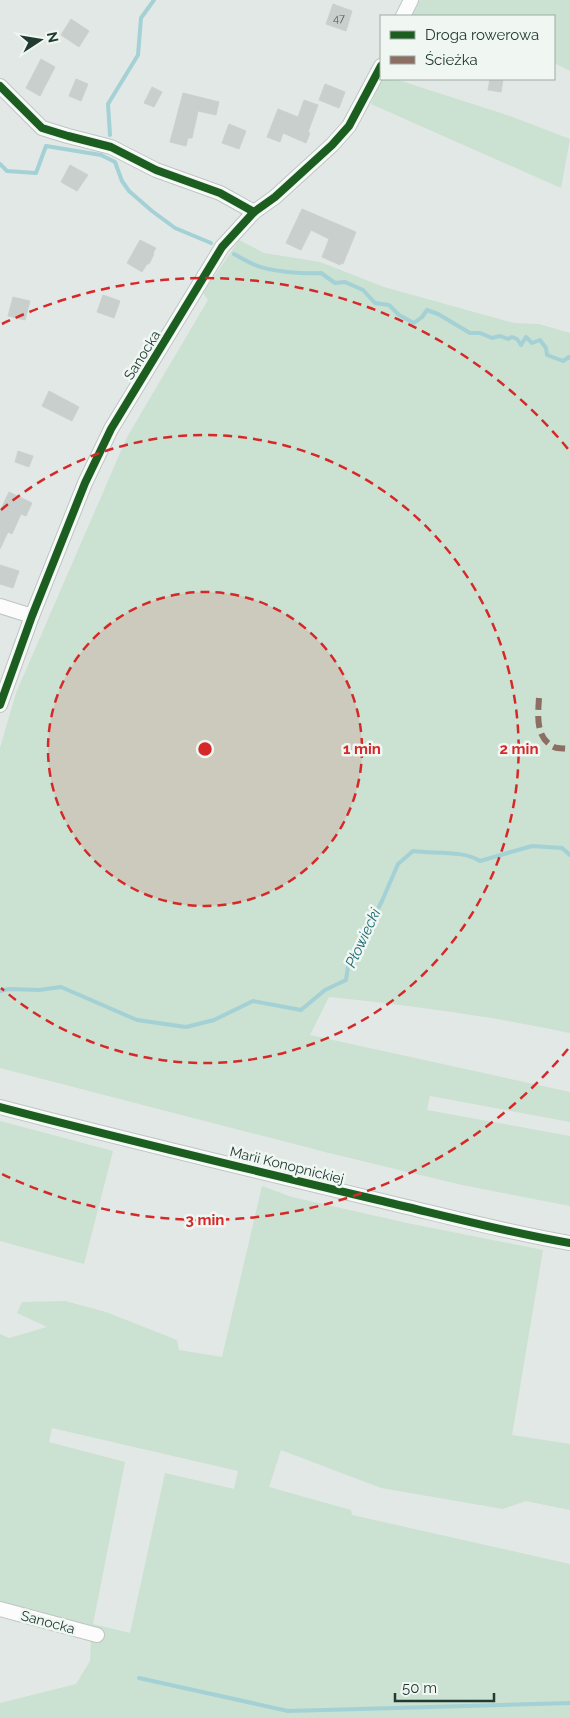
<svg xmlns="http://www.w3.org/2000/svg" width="570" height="1718" font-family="Raleway,sans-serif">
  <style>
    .green { fill: #cbe1d1; fill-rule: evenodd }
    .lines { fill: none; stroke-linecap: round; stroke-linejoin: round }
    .stream { stroke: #a4d1d5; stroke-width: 4 }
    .building { fill: #c9cfcc; stroke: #cbd1ce }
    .street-casing { stroke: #bfc5c2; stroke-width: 16 }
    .street { stroke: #fbfcfb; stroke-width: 14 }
    .quiet { stroke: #8d6e63; stroke-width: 6; stroke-dasharray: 12 6; stroke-linecap: butt }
    .cycleway-casing { stroke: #f0f7f3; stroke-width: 11 }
    .cycleway { stroke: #1b5e20; stroke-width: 8 }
    .ring { fill: none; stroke: #d62828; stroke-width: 2.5; stroke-dasharray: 9 6 }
    .labels { text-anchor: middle; stroke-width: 5; stroke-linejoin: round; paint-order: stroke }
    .number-label { font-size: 11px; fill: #4c6059 }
    .street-label { font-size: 14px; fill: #213a32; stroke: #f0f7f3 }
    .water-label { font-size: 15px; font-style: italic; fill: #1e6a74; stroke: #f0f7f3 }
    .centre { fill: #d62828; stroke: #f0f7f3; stroke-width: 2.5 }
    .ring-label { font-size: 15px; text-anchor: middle; font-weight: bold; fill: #d62828; stroke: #f0f7f3; stroke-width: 5; stroke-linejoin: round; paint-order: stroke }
  </style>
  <rect width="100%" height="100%" fill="#e2e8e5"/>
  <!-- green -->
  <g class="green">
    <polygon points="420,0 570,0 570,71 554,63 554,16 411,16"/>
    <polygon points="382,79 395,79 510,116 570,139 561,188 371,104"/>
    <path d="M239,240L264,253L320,262L384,287L514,323L539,324L570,333V1033C491,1016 409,1005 329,997L310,1035L570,1092V1122L430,1096L427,1110L570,1136V1206L462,1185L329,1153L0,1068V748L16,693L127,437L208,300L203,293Z"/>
    <polygon points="0,1121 113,1151 84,1264 0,1241"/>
    <path d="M262,1186L292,1197L407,1223L543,1250L512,1435L570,1444V1510L526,1501L503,1509L381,1488L281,1450L269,1487L351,1510L352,1515L570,1564V1718H0V1703L76,1684L90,1661L91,1640L0,1615V1334L9,1338L47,1327L17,1313L22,1302L65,1301L106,1312L177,1340L179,1350L222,1357ZM52,1428L238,1471L234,1489L165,1473L130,1633L93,1624L125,1462L49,1442Z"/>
  </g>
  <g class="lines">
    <!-- stream -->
    <g class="stream">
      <polyline points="110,135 108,104 138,55 141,18 154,0"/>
      <polyline points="0,164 7,171 36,173 46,146 101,155 115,162 122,181 129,191 152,211 175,228 211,243"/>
      <path d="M234,254C241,258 248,262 255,265C271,272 304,274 321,273L335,283L345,282L363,290L375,303L389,305L399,315L414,323L422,317L427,310L438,314L470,333H480L492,338L500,336L508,339L512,337L517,339L521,345L526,337L532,343L540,340L546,348L547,355L563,361L569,357L570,358"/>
      <path d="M0,991L9,989L39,990L61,987L137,1020L186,1027L214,1020L253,1001L301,1010L325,990L346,980L348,966L382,901L398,864L413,851C434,854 463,850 480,861L532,846L562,848L570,855"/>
      <polyline points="139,1678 288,1711 570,1703"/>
    </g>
  </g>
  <!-- building -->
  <g class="building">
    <polygon points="333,4 352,11 346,31 326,24"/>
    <polygon points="71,19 89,31 79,47 61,35"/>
    <polygon points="41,59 55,67 40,96 26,88"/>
    <polygon points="76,79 88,84 81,101 69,96"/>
    <polygon points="490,79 503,79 501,92 488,90"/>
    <polygon points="325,84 345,92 339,108 319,100"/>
    <polygon points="152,87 162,92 154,107 144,103"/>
    <polygon points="183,93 219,102 216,115 198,111 192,138 188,138 186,146 170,142"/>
    <polygon points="304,100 318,105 308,132 310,133 306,143 283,133 280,142 267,137 278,109 298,117"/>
    <polygon points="229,124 246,131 239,149 222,143"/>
    <polygon points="70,165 88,175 77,191 61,182"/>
    <polygon points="302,209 356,232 343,264 341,263 340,265 322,257 329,239 311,230 301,250 286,243"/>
    <polygon points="140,240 156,248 153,253 154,254 149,264 147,264 142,272 127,263"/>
    <polygon points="103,295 120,301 114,318 97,312"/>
    <polygon points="13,297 30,301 25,320 8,316"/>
    <polygon points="49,391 79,407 72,421 42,406"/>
    <polygon points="18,451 33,456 29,467 15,462"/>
    <polygon points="9,492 32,503 26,516 21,514 12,534 8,532 0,549 0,511"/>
    <polygon points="0,565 19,571 13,588 0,584"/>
  </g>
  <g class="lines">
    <defs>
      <g id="street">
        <polyline points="403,16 411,0"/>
        <polyline points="0,86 42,128 68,136 111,147 156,170 220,193 254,212"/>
        <polyline points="0,606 32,616"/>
        <polyline points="0,705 32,616 85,483 111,429 222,247 254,212 275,197 332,145 349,126 381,66"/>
        <path d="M0,1107C126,1140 252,1170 378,1200C442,1215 505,1232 570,1243"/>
        <polyline points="0,1609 97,1635"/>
      </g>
    </defs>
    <!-- street casing -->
    <use href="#street" class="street-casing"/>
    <!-- street -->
    <use href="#street" class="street"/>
    <!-- quiet -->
    <path class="quiet" d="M539,698C538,715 535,738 554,747C558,749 565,748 570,749"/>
    <defs>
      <g id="cycleway">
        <polyline points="0,86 42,128 68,136 111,147 156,170 220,193 254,212"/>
        <polyline points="0,705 32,616 85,483 111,429 222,247 254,212 275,197 332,145 349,126 381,66"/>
        <path d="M0,1107C126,1140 252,1170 378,1200C442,1215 505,1232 570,1243"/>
      </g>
    </defs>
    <!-- cycleway casing -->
    <use href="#cycleway" class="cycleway-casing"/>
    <!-- cycleway -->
    <use href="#cycleway" class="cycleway"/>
  </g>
  <!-- distance rings -->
  <circle cx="205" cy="749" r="157" fill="#d62828" fill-opacity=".12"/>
  <g class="ring">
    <circle cx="205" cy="749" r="157"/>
    <path d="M1 510A314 314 0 1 1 1 988"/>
    <path d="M568 1049A471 471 0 0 1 2 1174M2 324A471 471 0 0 1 568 449"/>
  </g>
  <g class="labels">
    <!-- number labels -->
    <g class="number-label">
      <text x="339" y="22">47</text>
    </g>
    <!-- street labels -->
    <g class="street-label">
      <text transform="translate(142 355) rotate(-58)" y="5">Sanocka</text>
      <text transform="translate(287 1165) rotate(14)" y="5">Marii Konopnickiej</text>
      <text transform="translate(48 1622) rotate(15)" y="5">Sanocka</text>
    </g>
    <!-- water labels -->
    <g class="water-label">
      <text transform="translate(363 938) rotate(-65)" y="5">Płowiecki</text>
    </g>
  </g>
  <circle cx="205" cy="749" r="8" class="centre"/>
  <g class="ring-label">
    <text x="362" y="754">1 min</text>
    <text x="519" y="754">2 min</text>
    <text x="205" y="1225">3 min</text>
  </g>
  <!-- legend -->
  <rect x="380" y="15" width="175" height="65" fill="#f0f7f3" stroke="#9daba6"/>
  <rect x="390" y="31" width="25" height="8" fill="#1b5e20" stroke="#9daba6"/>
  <text x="425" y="40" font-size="15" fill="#213a32">Droga rowerowa</text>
  <rect x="390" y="56" width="25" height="8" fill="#8d6e63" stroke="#9daba6"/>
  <text x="425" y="65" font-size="15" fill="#213a32">Ścieżka</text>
  <!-- north arrow -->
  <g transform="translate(40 40) rotate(78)" stroke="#f0f7f3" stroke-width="4" paint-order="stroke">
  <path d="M0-4L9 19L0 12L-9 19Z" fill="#213a32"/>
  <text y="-8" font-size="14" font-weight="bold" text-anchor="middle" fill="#213a32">N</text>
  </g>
  <!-- scale -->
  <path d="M395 1693v8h99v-8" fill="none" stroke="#213a32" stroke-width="2.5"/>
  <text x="402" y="1693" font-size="15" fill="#213a32" stroke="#f0f7f3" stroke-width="4" paint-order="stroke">50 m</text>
</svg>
